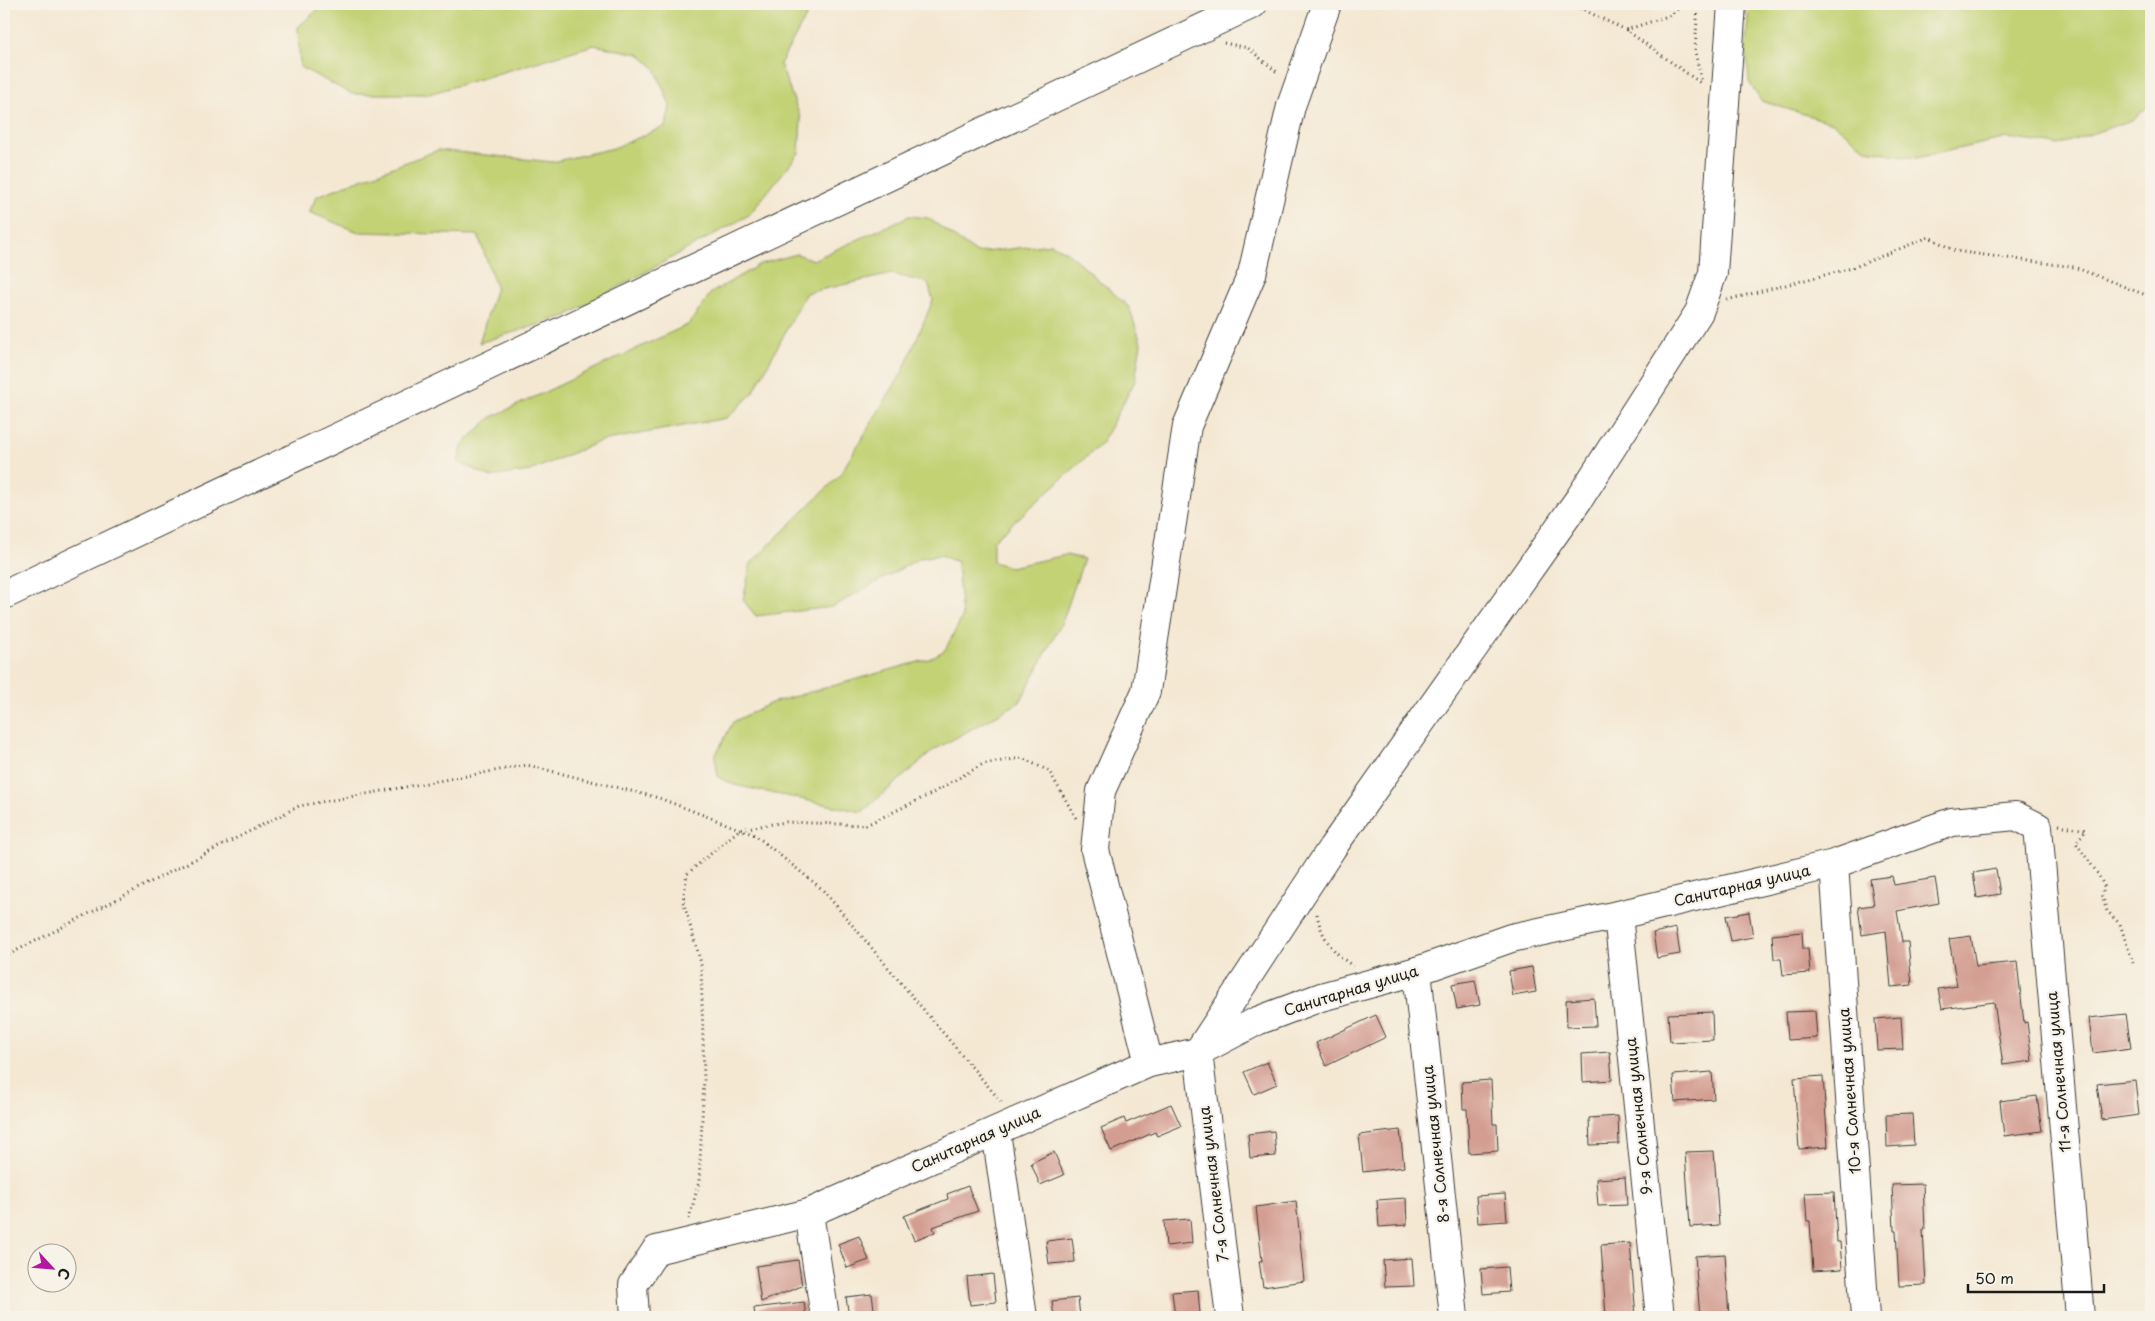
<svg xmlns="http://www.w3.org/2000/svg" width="2155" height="1321" font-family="'Playpen Sans',sans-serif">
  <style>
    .green { fill: #c2d274; stroke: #6f7748 }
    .building { fill: #d39d91 }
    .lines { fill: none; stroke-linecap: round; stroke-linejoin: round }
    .minor-casing { stroke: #3c3b37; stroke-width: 30 }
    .path { stroke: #3c3b37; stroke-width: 3; stroke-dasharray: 1 4; stroke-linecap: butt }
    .minor { stroke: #fff; stroke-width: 28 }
    .labels { text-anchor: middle; stroke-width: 4.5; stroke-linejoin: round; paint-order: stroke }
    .street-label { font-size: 15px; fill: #1c1c1c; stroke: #f7f3e8 }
  </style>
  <rect width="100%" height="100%" fill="#f7f3e8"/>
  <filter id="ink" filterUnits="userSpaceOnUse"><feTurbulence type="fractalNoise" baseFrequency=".02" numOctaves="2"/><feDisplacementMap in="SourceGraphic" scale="10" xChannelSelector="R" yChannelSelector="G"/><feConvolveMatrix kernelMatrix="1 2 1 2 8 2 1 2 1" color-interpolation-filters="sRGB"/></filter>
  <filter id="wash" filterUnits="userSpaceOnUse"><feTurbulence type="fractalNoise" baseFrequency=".0096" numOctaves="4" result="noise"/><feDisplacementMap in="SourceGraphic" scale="20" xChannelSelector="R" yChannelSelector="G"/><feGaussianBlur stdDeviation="1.12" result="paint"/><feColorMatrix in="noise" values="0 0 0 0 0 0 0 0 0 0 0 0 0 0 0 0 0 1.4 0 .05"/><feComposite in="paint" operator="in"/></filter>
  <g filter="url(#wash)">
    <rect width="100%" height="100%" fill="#f4e8d3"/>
    <!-- green -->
    <g class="green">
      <polygon points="324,4 813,4 780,64 801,119 799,153 749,215 566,316 479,343 496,287 478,235 358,232 309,212 317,196 438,150 552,162 614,148 666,126 670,106 655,68 639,54 594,45 429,94 352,94 300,67 298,27"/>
      <polygon points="1749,4 2151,4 2151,104 2132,120 2059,145 2007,138 1916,158 1867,150 1833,123 1761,101 1749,82 1746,45"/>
      <polygon points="909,216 928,218 977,253 1051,244 1067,252 1129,307 1141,343 1135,381 1101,444 993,541 993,562 1010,567 1066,555 1084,559 1063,620 1020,702 934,750 862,812 734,785 718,777 715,756 733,722 771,703 929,659 945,650 962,618 957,562 940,555 920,558 832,607 756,616 743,600 751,563 839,476 903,371 933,300 928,283 892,274 806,293 753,393 727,418 601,441 530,471 491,477 458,462 463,444 490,418 689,324 711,293 760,264 797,254 813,260"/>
    </g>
    <g id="blocks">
      <!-- building -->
      <g class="building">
        <polygon points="1996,869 2000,894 1977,898 1973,873"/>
        <polygon points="1892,876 1894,885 1935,878 1939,903 1897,911 1902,942 1908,942 1912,985 1891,987 1886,931 1862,935 1858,907 1874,905 1870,879"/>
        <polygon points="1749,912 1753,937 1731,941 1726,916"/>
        <polygon points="1676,928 1680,954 1657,958 1653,933"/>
        <polygon points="1802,932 1803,949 1808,949 1810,973 1783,975 1781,959 1774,959 1772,935"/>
        <polygon points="1971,936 1976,966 2017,962 2024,1023 2027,1022 2032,1061 2003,1065 1994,1002 1942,1009 1938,989 1957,986 1949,939"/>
        <polygon points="1532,967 1536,992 1513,996 1509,971"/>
        <polygon points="1475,980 1480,1005 1457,1009 1452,984"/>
        <polygon points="1594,998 1596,1026 1567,1027 1566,1000"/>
        <polygon points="1815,1011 1817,1038 1788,1040 1786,1012"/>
        <polygon points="1712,1012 1713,1040 1670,1042 1668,1014"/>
        <polygon points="2126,1014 2131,1048 2093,1053 2089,1018"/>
        <polygon points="1376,1015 1386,1037 1326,1066 1316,1043"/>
        <polygon points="1901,1017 1903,1049 1877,1050 1875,1019"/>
        <polygon points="1610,1052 1612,1080 1583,1082 1582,1054"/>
        <polygon points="1267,1062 1277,1084 1254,1094 1244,1072"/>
        <polygon points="1712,1072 1714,1099 1675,1102 1673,1075"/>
        <polygon points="1823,1076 1828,1147 1799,1149 1794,1078"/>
        <polygon points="1491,1080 1493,1124 1497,1124 1498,1151 1469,1153 1467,1109 1463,1109 1462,1082"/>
        <polygon points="2135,1080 2139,1115 2102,1120 2097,1084"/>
        <polygon points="2037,1096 2042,1131 2004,1136 2000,1101"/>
        <polygon points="1171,1104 1181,1126 1157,1136 1155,1132 1111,1151 1101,1128 1124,1118 1126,1123"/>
        <polygon points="1912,1114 1914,1145 1887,1147 1886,1115"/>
        <polygon points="1618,1116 1619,1144 1590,1145 1589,1118"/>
        <polygon points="1400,1130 1404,1167 1363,1172 1359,1135"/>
        <polygon points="1274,1131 1276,1156 1250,1158 1248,1134"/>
        <polygon points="1714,1151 1719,1225 1690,1227 1685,1152"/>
        <polygon points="1054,1152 1064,1175 1040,1185 1031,1163"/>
        <polygon points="1625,1177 1627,1205 1598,1206 1596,1179"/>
        <polygon points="1923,1184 1925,1230 1923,1230 1926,1285 1899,1286 1896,1231 1894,1231 1892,1185"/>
        <polygon points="968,1186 978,1211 933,1227 935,1232 914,1240 904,1216 948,1199 947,1194"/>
        <polygon points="1834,1192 1837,1242 1840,1242 1842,1269 1813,1271 1810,1221 1807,1221 1805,1193"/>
        <polygon points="1505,1194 1507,1221 1478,1223 1476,1196"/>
        <polygon points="1406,1198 1407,1225 1379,1227 1377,1200"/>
        <polygon points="1296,1201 1304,1281 1263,1287 1259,1261 1262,1261 1256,1207"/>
        <polygon points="1190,1219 1192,1243 1166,1246 1164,1221"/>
        <polygon points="859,1236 869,1260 847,1268 838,1244"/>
        <polygon points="1072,1238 1075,1262 1049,1264 1046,1241"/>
        <polygon points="1630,1243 1636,1317 1606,1317 1601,1245"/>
        <polygon points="1725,1254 1729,1317 1700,1317 1695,1256"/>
        <polygon points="1412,1258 1414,1286 1385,1287 1383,1260"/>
        <polygon points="798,1260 802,1286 761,1302 756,1266"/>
        <polygon points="1507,1267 1509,1292 1483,1294 1481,1269"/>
        <polygon points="993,1274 996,1302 970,1305 967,1277"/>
        <polygon points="1198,1290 1200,1314 1175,1317 1172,1292"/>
        <polygon points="872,1294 875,1317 849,1317 846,1297"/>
        <polygon points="1078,1298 1080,1317 1054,1317 1052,1301"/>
        <polygon points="804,1302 806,1317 755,1317 754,1308"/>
      </g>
    </g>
  </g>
  <g filter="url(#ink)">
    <use href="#blocks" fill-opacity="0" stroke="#3c3b37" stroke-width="1"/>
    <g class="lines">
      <defs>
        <g id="minor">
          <polyline points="4,595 1253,4"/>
          <polyline points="1834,864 1865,1317"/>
          <polyline points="1618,915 1660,1317"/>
          <polyline points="1417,971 1454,1317"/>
          <polyline points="1149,1063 1095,850 1101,791 1146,691 1187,426 1252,274 1291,106 1327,4"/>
          <polyline points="996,1132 1023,1317"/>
          <polyline points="809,1213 825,1317"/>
          <polyline points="635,1317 633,1285 656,1250 809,1213 1149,1063 1198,1052 1257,1021 1321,997 1417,971 1511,938 1618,915 1834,864 1952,822 2016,816 2038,827 2080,1317"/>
          <polyline points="1230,1317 1198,1052 1332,848 1579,499 1699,312 1713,273 1732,4"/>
        </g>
      </defs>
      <!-- minor casing -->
      <use href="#minor" class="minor-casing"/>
      <!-- path -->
      <g class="path">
        <polyline points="1571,4 1626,30 1702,84"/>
        <polyline points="1698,4 1695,51 1702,83"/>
        <polyline points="1626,30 1671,15 1683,4"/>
        <polyline points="1224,43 1248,48 1278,73"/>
        <polyline points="1727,300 1852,268 1929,237 1955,251 2074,267 2151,297"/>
        <polyline points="2059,825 2086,830 2076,843 2098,874 2104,886 2102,896 2107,911 2120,924 2133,963"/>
        <path d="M1317,914C1321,937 1333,953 1353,966"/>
        <polyline points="4,957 299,806 527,765 659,798 755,835 822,889 1003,1104"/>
        <polyline points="689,1219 699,1182 704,1079 701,963 683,901 687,874 740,829 786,822 866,825 931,794 983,764 1022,758 1049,771 1076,818"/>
      </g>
      <!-- minor -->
      <use href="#minor" class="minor"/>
    </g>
  </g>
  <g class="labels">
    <!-- street labels -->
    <g class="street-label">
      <text transform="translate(1742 886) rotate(-13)" y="5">Санитарная улица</text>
      <text transform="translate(1351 991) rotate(-17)" y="5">Санитарная улица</text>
      <text transform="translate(2059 1072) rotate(-95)" y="5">11-я Солнечная улица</text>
      <text transform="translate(1850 1091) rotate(-94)" y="5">10-я Солнечная улица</text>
      <text transform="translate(1639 1116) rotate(-96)" y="5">9-я Солнечная улица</text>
      <text transform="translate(976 1140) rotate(-24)" y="5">Санитарная улица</text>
      <text transform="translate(1436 1144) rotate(-96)" y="5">8-я Солнечная улица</text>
      <text transform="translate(1214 1184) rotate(-97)" y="5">7-я Солнечная улица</text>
    </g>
  </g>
  <!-- margin -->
  <rect width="2155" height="1321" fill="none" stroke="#f7f3e8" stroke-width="20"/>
  <!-- north arrow -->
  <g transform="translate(52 1268) rotate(116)"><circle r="24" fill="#f7f3e8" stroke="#9f9d96"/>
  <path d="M0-4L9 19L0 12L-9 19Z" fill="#b5179e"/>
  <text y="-8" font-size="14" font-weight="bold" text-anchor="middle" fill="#1c1c1c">С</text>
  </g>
  <!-- scale -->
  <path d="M1968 1284v8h136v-8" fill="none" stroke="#1c1c1c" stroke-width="2.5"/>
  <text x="1975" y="1284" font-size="15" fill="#1c1c1c" stroke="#f7f3e8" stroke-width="4" paint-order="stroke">50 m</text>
</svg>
